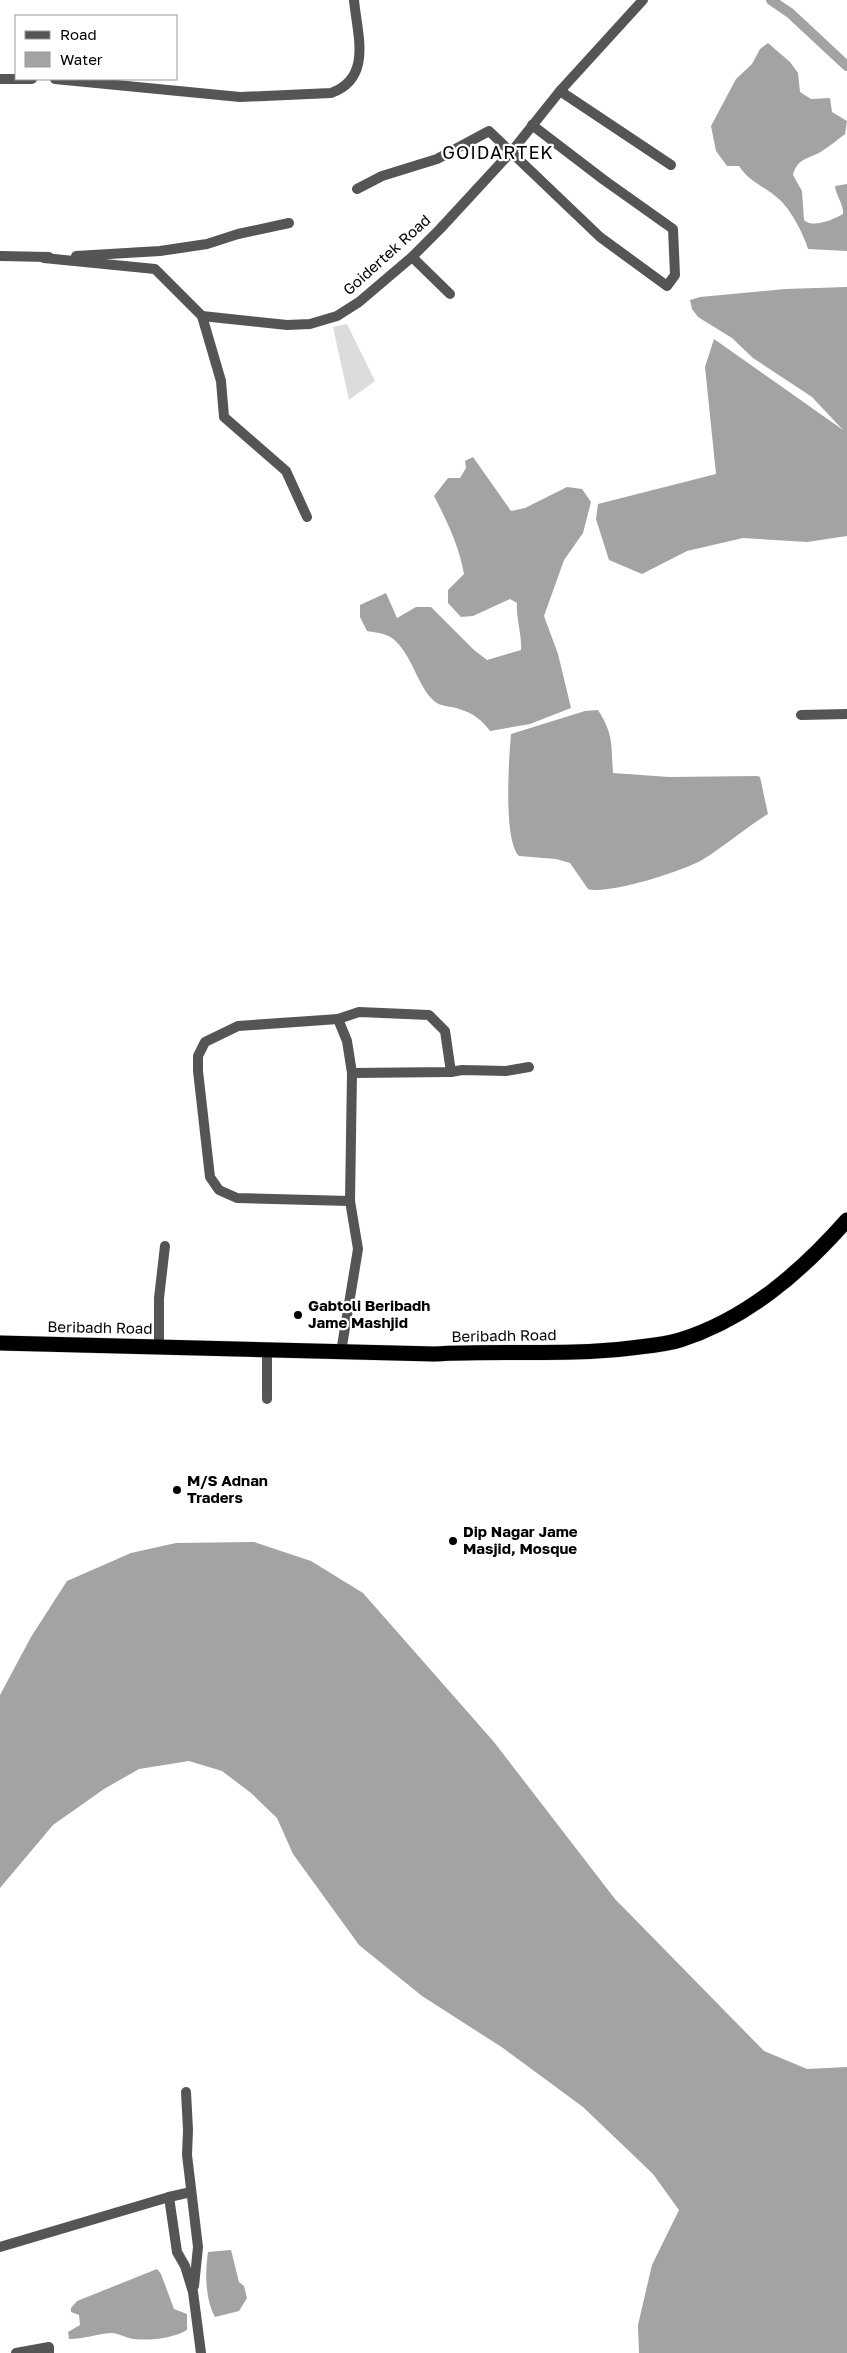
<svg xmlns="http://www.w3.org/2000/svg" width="847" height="2353" font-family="'Golos Text',sans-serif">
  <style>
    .green { fill: #dcdcdc }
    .water { fill: #a3a3a3 }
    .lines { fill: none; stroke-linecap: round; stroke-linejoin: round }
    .canal { stroke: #a3a3a3; stroke-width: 10 }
    .highway-casing { stroke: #dbdbdb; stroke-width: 16 }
    .street { stroke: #555; stroke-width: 10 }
    .highway { stroke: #000; stroke-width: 15 }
    .poi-dot { fill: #000; stroke: #fff; stroke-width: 2 }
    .labels { text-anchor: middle; stroke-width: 4.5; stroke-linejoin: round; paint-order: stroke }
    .street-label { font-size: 15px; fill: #000; stroke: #fff }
    .poi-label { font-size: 15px; font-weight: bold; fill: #000; stroke: #fff; text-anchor: start }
    .quarter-label { font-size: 18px; letter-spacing: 1px; fill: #000; stroke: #fff }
  </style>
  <rect width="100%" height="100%" fill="#fff"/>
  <!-- green -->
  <polygon class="green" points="347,324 375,381 349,400 333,327"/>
  <!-- water -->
  <g class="water">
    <path d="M768,43L790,62L798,73L800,92L811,99L830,98L832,112L847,121L845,134C837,140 830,146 822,151C809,159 797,158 793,175L802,191L804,220C813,229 834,219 843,214C844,205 836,196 835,186L847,184V251L808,249C804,235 792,212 781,201C768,188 750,183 739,166H727L716,151L711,126L736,79L752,64L760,49Z"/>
    <polygon points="847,287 847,536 807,542 743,538 687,551 642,574 609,560 596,519 598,504 716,474 705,367 714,339 843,430 812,397 753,358 732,338 698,317 692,309 690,300 700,297 785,289"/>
    <path d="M473,457L511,511L525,508L567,487L582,489L591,502L583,533L564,560L544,616L558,654L571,708L530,724L490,731C482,720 473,713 459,709C448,705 440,708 431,698C416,682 408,643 386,635C381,633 373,632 367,631L360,617V605L386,593L397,618L416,607H431L474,650L487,660L521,650C522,633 516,620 517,603L510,599L473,616L461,617L448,603V590L464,574C459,546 447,521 434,496L448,478H460L466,468L465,461Z"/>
    <path d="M598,710C614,735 611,745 613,773L669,777L757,776L760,777L768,814C745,828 725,846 702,860C683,871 608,895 588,889L570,863L556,859L519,856C503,840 509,758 511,734L585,711Z"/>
    <polygon points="254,1542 311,1561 363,1593 494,1742 615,1899 764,2051 807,2069 847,2067 847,2353 639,2353 638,2325 652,2265 679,2210 653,2174 583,2107 503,2048 422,1996 359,1945 293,1854 277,1818 251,1793 222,1771 189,1761 139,1769 104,1789 53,1825 0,1888 0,1695 31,1637 67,1581 131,1553 176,1543"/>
    <path d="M231,2250L239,2282L244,2286L247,2298L239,2311L215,2317C205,2299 205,2272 208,2252Z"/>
    <path d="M157,2269L161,2274L174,2309L187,2314V2330C174,2338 150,2341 134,2339C126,2338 119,2333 111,2333C97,2334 84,2339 69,2339L68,2332L80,2325L79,2315L71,2312V2308L77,2301Z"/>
  </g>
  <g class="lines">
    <!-- canal -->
    <polyline class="canal" points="771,0 790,13 847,66"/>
    <defs>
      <path id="highway" d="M0,1343L434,1354C500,1350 566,1356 631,1348C647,1346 664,1345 680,1340C747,1319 801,1272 847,1220"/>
    </defs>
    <!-- highway casing -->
    <use href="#highway" class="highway-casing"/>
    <!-- street -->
    <g class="street">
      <polyline points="0,79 32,79"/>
      <path d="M55,79L240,97L331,93C373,78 357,34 354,0"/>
      <polyline points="560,91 671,165"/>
      <polyline points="357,189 382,176 437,159 489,131 600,237 667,286 675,275 673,229 604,180 532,125"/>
      <polyline points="0,256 49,257"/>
      <polyline points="76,256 160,251 207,244 238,234 289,223"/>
      <polyline points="412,257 450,294"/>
      <polyline points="44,258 155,269 202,316 287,325 310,324 337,316 359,302 412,257 440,229 512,151 560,91 643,0"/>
      <polyline points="202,316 221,381 224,417 286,471 307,517"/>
      <polyline points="801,715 847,714"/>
      <polyline points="338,1019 347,1041 352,1073 350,1201 358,1249 341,1352"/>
      <polyline points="352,1073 451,1072 462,1070 506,1071 529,1067"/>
      <polyline points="350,1201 237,1198 219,1190 210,1177 198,1071 198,1056 205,1042 238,1026 338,1019 359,1012 429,1015 445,1031 451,1072"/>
      <polyline points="159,1346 159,1298 165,1246"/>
      <polyline points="267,1351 267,1399"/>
      <polyline points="186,2092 188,2130 187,2155 198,2247 194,2286"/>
      <polyline points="169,2197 191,2192"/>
      <polyline points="0,2247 169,2197 177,2252 185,2266 193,2292 201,2353"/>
      <polyline points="16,2353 49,2347 49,2353"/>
    </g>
    <!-- highway -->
    <use href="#highway" class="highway"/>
  </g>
  <!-- markers -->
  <g class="poi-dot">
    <circle cx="298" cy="1315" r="5"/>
    <circle cx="177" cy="1490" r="5"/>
    <circle cx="453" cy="1541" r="5"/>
  </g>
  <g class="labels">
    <!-- street labels -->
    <g class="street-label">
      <text transform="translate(387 255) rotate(-42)" y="5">Goidertek Road</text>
      <text transform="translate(100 1328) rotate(1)" y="5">Beribadh Road</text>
      <text transform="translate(504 1336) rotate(-1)" y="5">Beribadh Road</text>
    </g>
    <!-- poi labels -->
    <g class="poi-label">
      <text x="308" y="1311">Gabtoli Beribadh<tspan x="308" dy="17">Jame Mashjid</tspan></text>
      <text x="187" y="1486">M/S Adnan<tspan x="187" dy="17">Traders</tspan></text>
      <text x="463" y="1537">Dip Nagar Jame<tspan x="463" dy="17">Masjid, Mosque</tspan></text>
    </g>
    <!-- quarter labels -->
    <g class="quarter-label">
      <text x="498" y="159">GOIDARTEK</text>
    </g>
  </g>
  <!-- legend -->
  <rect x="15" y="15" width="162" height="65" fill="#ffffff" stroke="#999999"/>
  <rect x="25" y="31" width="25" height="8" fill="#555555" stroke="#999999"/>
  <text x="60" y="40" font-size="15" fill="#000000">Road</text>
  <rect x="25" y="52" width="25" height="15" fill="#a3a3a3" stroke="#999999"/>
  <text x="60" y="65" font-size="15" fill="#000000">Water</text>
</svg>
